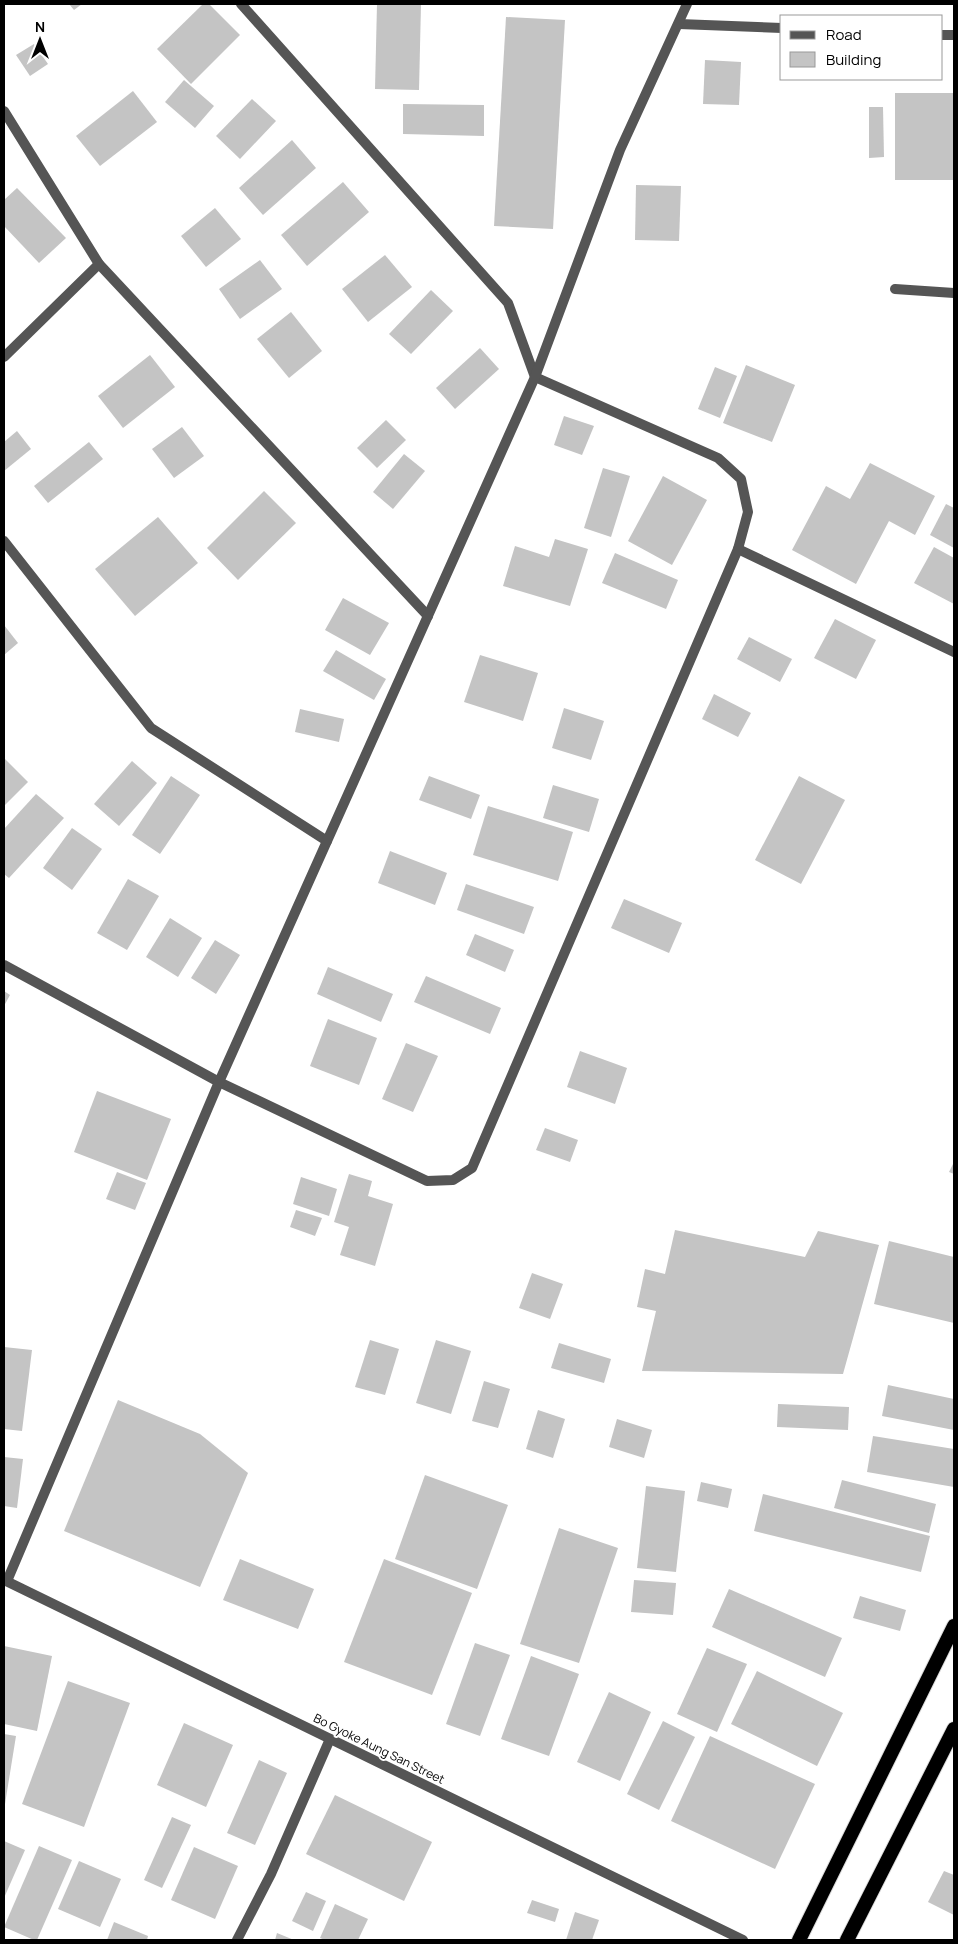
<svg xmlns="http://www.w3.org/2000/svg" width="958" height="1944" font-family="Manrope,sans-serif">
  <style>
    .building { fill: #c4c4c4 }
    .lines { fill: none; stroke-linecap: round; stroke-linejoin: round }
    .trunk-casing { stroke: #dbdbdb; stroke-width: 16 }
    .minor { stroke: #555; stroke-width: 10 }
    .trunk { stroke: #000; stroke-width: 14 }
    .labels { text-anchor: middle; stroke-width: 4; stroke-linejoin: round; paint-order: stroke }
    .street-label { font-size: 12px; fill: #000; stroke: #fff }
  </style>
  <rect width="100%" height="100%" fill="#fff"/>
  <!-- building -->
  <g class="building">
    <polygon points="69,4 82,4 74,10"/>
    <polygon points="203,4 209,4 240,35 191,84 157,49"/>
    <polygon points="377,4 421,4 419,90 375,89"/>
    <polygon points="506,17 565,20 553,229 494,226"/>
    <polygon points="34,44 48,64 30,76 16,55"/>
    <polygon points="705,60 741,62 739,105 703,104"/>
    <polygon points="184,80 214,106 195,128 165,102"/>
    <polygon points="133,91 157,122 100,166 76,136"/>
    <rect x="895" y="93" width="59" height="87"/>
    <polygon points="252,99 276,121 240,159 216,136"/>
    <polygon points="403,104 484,105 484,136 403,134"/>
    <polygon points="869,107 883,107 884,157 869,158"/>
    <polygon points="292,140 316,168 263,215 239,188"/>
    <polygon points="343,182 369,212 307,266 281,235"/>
    <polygon points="636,185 681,186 679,241 635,240"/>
    <polygon points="17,188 66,238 39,263 4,226 4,200"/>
    <polygon points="215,208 241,239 206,267 181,236"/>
    <polygon points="385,255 412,287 368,322 342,289"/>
    <polygon points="260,260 282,289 240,319 219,289"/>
    <polygon points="431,290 453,311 411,354 389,334"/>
    <polygon points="291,312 322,351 289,378 257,339"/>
    <polygon points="480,348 499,369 455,409 436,388"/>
    <polygon points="150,355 175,387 123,428 98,396"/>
    <polygon points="746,365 795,385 772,442 723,423"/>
    <polygon points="715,367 737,376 720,418 698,409"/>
    <polygon points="564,416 594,426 582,455 554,445"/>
    <polygon points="386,420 406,440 377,468 357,448"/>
    <polygon points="182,427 204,456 174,478 152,449"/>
    <polygon points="17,431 31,449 4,471 4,442"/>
    <polygon points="89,442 103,459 48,503 34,486"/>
    <polygon points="404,454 425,471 393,509 373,492"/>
    <polygon points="870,463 935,496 915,535 889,521 856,584 792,550 826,486 850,499"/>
    <polygon points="603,468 630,476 611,537 584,528"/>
    <polygon points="663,476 707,500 672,565 628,541"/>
    <polygon points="264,491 296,523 238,580 207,548"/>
    <polygon points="946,504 954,508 954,548 930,535"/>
    <polygon points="158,517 198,563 135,616 95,569"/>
    <polygon points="555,539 588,549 570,606 503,586 515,546 549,557"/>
    <polygon points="934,547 954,558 954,604 914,583"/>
    <polygon points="615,553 678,580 666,609 602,583"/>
    <polygon points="343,598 389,623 370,655 325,630"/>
    <polygon points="835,619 876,640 856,679 814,658"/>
    <polygon points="4,625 18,643 4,655"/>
    <polygon points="749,637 792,659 780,682 737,659"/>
    <polygon points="336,650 386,679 374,700 323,671"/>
    <polygon points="480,655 538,673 523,721 464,702"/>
    <polygon points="714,694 751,713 738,737 702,719"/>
    <polygon points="564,708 604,721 591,760 552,748"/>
    <polygon points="300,709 344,719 339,742 295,732"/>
    <polygon points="4,758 28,782 4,806"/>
    <polygon points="132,761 157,783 119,826 94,804"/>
    <polygon points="171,776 200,795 160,854 132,835"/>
    <polygon points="429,776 480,795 471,819 419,800"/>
    <polygon points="799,776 845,800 801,884 755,860"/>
    <polygon points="553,785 599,799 589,832 543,818"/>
    <polygon points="36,794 64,818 9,878 4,874 4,829"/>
    <polygon points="488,806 573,832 558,881 473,855"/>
    <polygon points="72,828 102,849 72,890 43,868"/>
    <polygon points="390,851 447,873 435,905 378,883"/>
    <polygon points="128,879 159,896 127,950 97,933"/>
    <polygon points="466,884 534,907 524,934 457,910"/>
    <polygon points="624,899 682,923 669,953 611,928"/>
    <polygon points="170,918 202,938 178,977 146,957"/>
    <polygon points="475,934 514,950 505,972 466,955"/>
    <polygon points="215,940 240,955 216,994 191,978"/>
    <polygon points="328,967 393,994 381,1022 317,994"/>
    <polygon points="426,976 501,1008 490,1034 414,1002"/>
    <polygon points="4,991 10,995 4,1006"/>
    <polygon points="328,1019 377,1038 359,1085 310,1066"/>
    <polygon points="406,1043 438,1056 413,1112 382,1099"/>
    <polygon points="580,1051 627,1068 615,1104 567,1087"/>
    <polygon points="97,1091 171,1119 147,1180 74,1152"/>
    <polygon points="545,1128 578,1140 570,1162 536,1150"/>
    <polygon points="954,1162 954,1174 949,1172"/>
    <polygon points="117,1172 146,1183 135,1210 106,1199"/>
    <polygon points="349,1174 372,1181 368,1196 393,1204 375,1266 340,1255 349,1227 334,1222"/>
    <polygon points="301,1177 337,1189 329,1216 293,1204"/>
    <polygon points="296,1210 322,1218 315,1236 290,1227"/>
    <polygon points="675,1230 805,1257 818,1231 879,1245 843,1374 642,1371 656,1311 637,1307 645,1269 665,1274"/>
    <polygon points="889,1241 954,1257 954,1323 874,1304"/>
    <polygon points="532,1273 563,1284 550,1319 519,1308"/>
    <polygon points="370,1340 399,1349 385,1395 355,1387"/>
    <polygon points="436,1340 471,1351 451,1414 416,1403"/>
    <polygon points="559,1343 611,1359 604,1383 551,1368"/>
    <polygon points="4,1347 32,1350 22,1431 4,1429"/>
    <polygon points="484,1381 510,1389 498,1428 472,1421"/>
    <polygon points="888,1385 954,1399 954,1430 882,1416"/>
    <polygon points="118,1400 200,1434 248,1473 200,1587 64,1531"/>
    <polygon points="778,1404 849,1407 848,1430 777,1427"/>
    <polygon points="538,1410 565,1419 553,1458 526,1449"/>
    <polygon points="617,1419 652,1430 644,1458 609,1447"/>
    <polygon points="873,1436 954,1449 954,1487 867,1472"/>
    <polygon points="4,1457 23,1459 17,1508 4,1506"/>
    <polygon points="425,1475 508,1505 477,1589 395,1559"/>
    <polygon points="842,1480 936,1504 929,1533 834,1508"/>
    <polygon points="701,1482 732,1489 728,1508 697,1501"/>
    <polygon points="646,1486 685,1491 676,1572 637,1568"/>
    <polygon points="763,1494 930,1536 921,1572 754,1531"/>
    <polygon points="559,1528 618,1548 579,1663 520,1644"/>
    <polygon points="240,1559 314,1589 298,1629 223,1600"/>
    <polygon points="384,1559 472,1593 432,1695 344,1662"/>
    <polygon points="634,1580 676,1583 673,1615 631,1612"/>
    <polygon points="729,1589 842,1638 825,1677 712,1627"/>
    <polygon points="860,1596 906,1610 900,1631 853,1618"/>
    <polygon points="475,1643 510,1655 480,1736 446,1724"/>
    <polygon points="4,1646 52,1656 37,1731 4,1724"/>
    <polygon points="707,1648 747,1664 717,1732 677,1714"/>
    <polygon points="531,1656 579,1674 549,1756 501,1739"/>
    <polygon points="757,1671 843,1713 817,1766 731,1724"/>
    <polygon points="68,1681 130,1703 84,1827 22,1804"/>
    <polygon points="609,1692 651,1712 620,1781 577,1762"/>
    <polygon points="663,1721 695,1737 659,1810 627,1794"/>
    <polygon points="184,1723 233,1745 206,1807 157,1785"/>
    <polygon points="4,1734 16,1736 5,1804 4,1804"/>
    <polygon points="710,1736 815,1784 775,1869 671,1821"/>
    <polygon points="259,1760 287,1773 255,1845 227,1833"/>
    <polygon points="335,1795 432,1842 404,1901 306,1854"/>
    <polygon points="172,1817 191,1825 162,1888 144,1880"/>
    <polygon points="4,1841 25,1850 4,1898"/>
    <polygon points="39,1846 72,1860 37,1940 34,1940 4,1927"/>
    <polygon points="194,1847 238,1866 215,1919 171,1900"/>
    <polygon points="79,1861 121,1879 100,1927 58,1909"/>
    <polygon points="944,1871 954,1875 954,1915 928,1902"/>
    <polygon points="306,1892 326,1901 313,1931 292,1921"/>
    <polygon points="532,1900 559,1909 555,1922 527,1913"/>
    <polygon points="335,1904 368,1919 358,1940 325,1940 320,1938"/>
    <polygon points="575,1912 599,1920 592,1940 566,1940"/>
    <polygon points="114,1922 148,1936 147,1940 107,1940"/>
    <polygon points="277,1933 294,1940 275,1940"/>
  </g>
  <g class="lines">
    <defs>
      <g id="trunk">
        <polyline points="799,1940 954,1626"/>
        <polyline points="847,1940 954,1729"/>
      </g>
    </defs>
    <!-- trunk casing -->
    <use href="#trunk" class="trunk-casing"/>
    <!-- minor -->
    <g class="minor">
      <polyline points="679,24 782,28"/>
      <polyline points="942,35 954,35"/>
      <polyline points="4,111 99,264 428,616"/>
      <polyline points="895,289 954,293"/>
      <polyline points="4,357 99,264"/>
      <polyline points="4,541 151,728 327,841"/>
      <polyline points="738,549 954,652"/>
      <polyline points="4,965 219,1082 427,1181 453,1180 472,1168 738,549 748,512 741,479 718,458 535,377 508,303 241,4"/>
      <polyline points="4,1580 743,1940"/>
      <polyline points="7,1581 219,1082 535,377 620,150 687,4"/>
      <polyline points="237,1940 271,1874 330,1739"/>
    </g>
    <!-- trunk -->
    <use href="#trunk" class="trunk"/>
  </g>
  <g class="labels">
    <!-- street labels -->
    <g class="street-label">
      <text transform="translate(379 1749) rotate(26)" y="4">Bo Gyoke Aung San Street</text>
    </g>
  </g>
  <!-- border -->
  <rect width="958" height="1944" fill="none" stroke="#000000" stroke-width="10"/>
  <!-- legend -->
  <rect x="780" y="15" width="162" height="65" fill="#ffffff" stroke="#999999"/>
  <rect x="790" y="31" width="25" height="8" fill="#555555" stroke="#999999"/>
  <text x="826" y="40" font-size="15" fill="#000000">Road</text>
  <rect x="790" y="52" width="25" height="15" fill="#c4c4c4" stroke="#999999"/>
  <text x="826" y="65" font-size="15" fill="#000000">Building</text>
  <!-- north arrow -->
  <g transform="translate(40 40)" stroke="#ffffff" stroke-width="4" paint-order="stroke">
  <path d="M0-4L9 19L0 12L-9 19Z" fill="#000000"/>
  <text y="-8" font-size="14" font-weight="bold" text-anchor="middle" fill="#000000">N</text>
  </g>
</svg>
